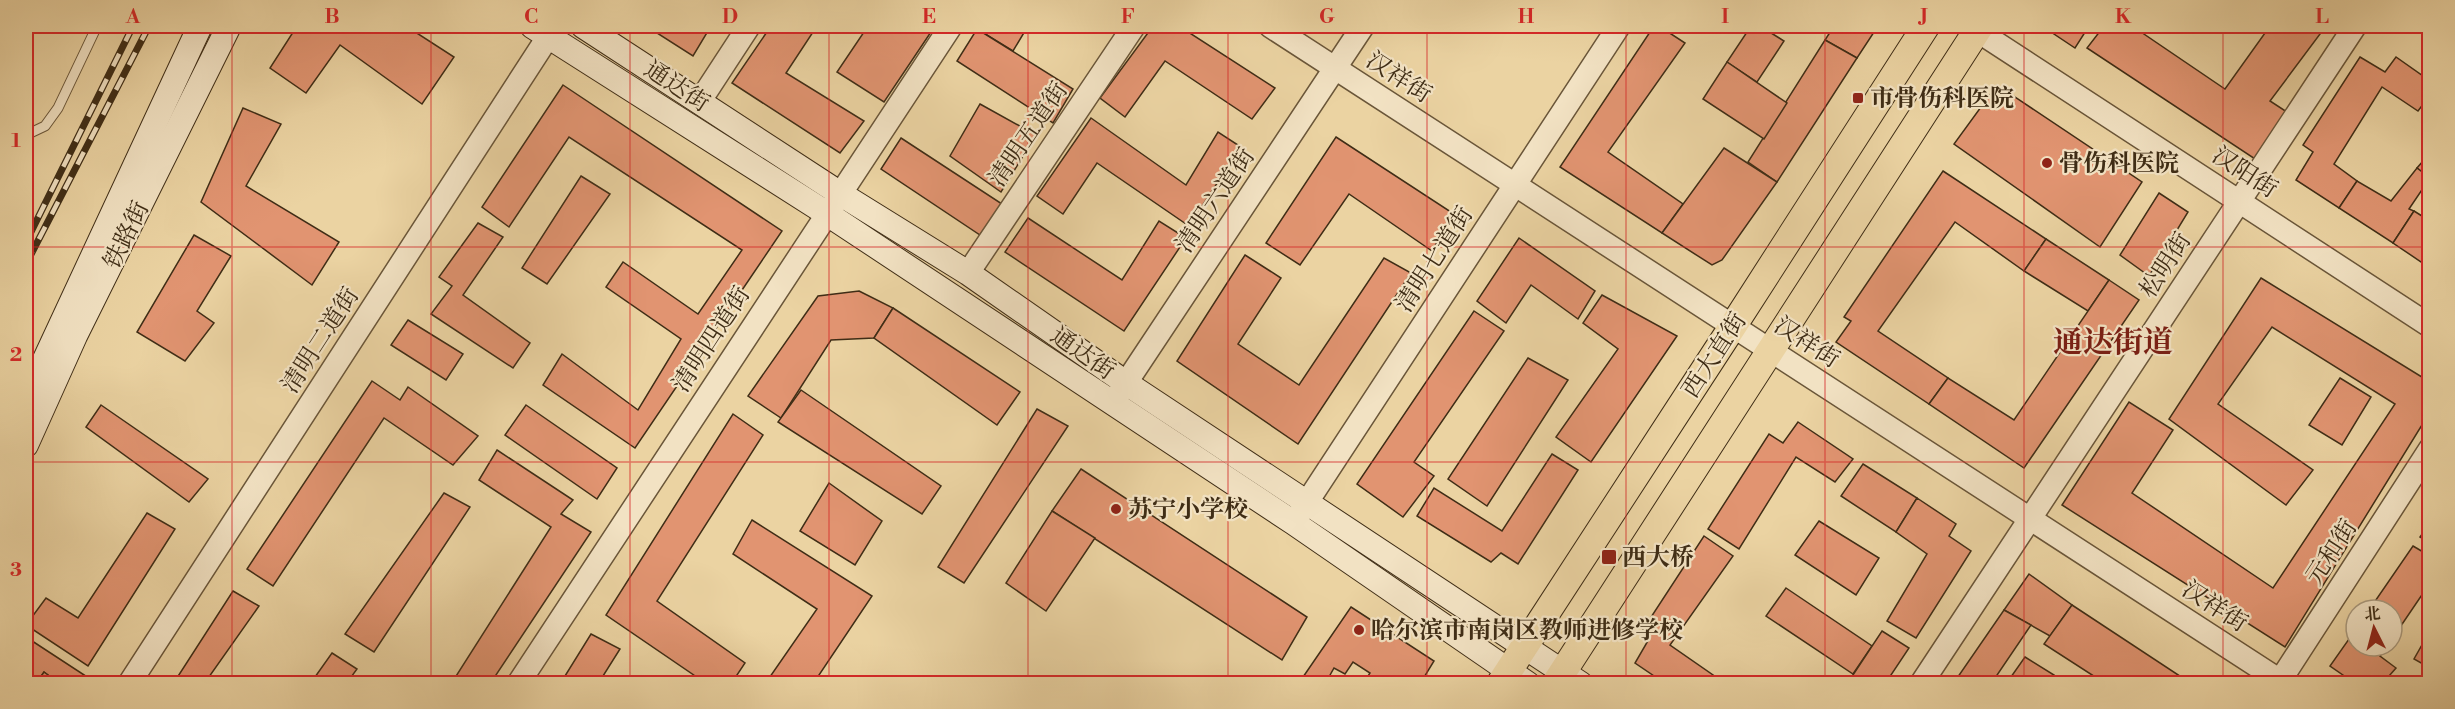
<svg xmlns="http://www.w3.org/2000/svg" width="2455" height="709" font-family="'Libre Bodoni','Noto Serif SC',serif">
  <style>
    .building { fill: #e19471; stroke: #3f2d16; stroke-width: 1.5 }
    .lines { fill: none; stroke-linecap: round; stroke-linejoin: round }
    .service-casing { stroke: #6a5639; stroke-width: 11 }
    .tertiary-casing { stroke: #6a5639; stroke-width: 25 }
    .secondary-casing { stroke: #3f2d16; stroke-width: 26 }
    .primary-casing { stroke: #3f2d16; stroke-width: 29 }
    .service { stroke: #f2e2c3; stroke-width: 9 }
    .tertiary { stroke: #f2e2c3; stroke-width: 22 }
    .secondary { stroke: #f2e2c3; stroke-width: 24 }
    .primary { stroke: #ebd3a2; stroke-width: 27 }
    .rail-casing { stroke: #3f2d16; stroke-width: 7 }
    .rail { stroke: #f2e2c3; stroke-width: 4.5; stroke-dasharray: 14; stroke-linecap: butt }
    .grid { fill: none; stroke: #d62828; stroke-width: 1.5; stroke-opacity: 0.55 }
    .poi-dot { fill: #8f2418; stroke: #f2e2c3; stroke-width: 2 }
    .labels { text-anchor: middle; stroke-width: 4.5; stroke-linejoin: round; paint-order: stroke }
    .street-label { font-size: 24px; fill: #3f2d16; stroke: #f2e2c3 }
    .poi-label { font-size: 24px; font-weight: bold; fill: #3f2d16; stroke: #f2e2c3; text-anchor: start }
    .district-label { font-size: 30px; font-weight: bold; fill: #7a1f14; stroke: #f2e2c3 }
    .neatline { fill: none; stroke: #d62828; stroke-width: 2 }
    .grid-label { font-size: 20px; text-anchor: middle; font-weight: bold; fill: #d62828 }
  </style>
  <rect width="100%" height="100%" fill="#ebd3a2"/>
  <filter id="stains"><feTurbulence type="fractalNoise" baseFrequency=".00333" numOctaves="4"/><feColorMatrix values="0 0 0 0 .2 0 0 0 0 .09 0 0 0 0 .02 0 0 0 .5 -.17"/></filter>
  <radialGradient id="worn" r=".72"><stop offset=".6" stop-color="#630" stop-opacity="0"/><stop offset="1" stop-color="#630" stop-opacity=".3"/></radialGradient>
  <!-- building -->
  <g class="building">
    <polygon points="297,26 406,26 454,57 422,104 340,45 306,93 270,68"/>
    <polygon points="646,26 711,26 693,56"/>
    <polygon points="771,26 817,26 786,73 864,121 840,153 732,83"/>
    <polygon points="868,26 935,26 884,102 837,72"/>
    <polygon points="980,26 1028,26 1013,51 977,29"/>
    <polygon points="1153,26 1179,26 1275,88 1252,119 1165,61 1125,117 1100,98"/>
    <polygon points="1654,26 1659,26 1685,43 1608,152 1683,204 1662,233 1560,167"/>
    <polygon points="1751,26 1760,26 1784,41 1757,82 1727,62"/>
    <polygon points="1834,26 1878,26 1857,58 1825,40"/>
    <polygon points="2042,26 2089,26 2075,48"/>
    <polygon points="2104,26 2132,26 2225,89 2270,26 2326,26 2270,101 2287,112 2255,159 2087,48"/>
    <polygon points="2210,26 2226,26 2221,33"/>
    <polygon points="977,29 1073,89 1053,123 957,61"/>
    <polygon points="1825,40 1857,58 1777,182 1748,162"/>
    <polygon points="2360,57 2385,72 2396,57 2430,81 2430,95 2418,111 2382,87 2334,164 2357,181 2339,208 2296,180 2313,152 2303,145"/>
    <polygon points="1727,62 1787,103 1764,139 1703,99"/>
    <polygon points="563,85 782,231 635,448 543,385 562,354 638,410 681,339 606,287 623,262 698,314 742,250 569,137 509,227 482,207"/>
    <polygon points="1997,85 2142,182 2100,247 1954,144"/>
    <polygon points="980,104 1036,135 1001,192 950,156"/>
    <polygon points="243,108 281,124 246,186 339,242 312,285 201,202"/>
    <polygon points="1091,118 1186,185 1218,132 1241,147 1189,226 1097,163 1063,214 1037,196"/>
    <polygon points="1336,137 1454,214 1432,251 1349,194 1300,265 1266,243"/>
    <polygon points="901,138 1002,204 980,235 881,169"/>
    <polygon points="1724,148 1777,182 1722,260 1712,265 1662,233"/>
    <polygon points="2430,153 2430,178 2417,168"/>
    <polygon points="2417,168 2430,178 2409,209 2414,211 2393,243 2339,208 2357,181 2391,201"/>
    <polygon points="1943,171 2046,239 2024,271 1955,222 1878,331 1948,378 1929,404 1836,342 1851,321 1844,317"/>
    <polygon points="581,176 610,194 547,284 522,268"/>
    <polygon points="2159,193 2188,212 2149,276 2120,255"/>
    <polygon points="2414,211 2430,221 2430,268 2393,243"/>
    <polygon points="1028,218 1122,280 1159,221 1186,238 1124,331 1005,252"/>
    <polygon points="478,223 503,237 463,295 530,343 513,368 431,314 452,286 439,277"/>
    <polygon points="194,235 231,256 197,311 214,323 185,361 137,332"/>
    <polygon points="1519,238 1595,291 1578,319 1531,285 1506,323 1477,301"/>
    <polygon points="2046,239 2109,280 2088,311 2024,271"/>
    <polygon points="1245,255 1281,278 1238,344 1299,385 1384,258 1411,273 1298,444 1177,361"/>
    <polygon points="2261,278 2430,382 2430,412 2285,647 2062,505 2129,402 2173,430 2132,493 2273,588 2395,404 2272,327 2218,404 2313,470 2286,505 2169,419"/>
    <polygon points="2109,280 2139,300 2024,468 1929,404 1948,378 2014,420"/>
    <polygon points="859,291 893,308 874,338 831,340 781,418 748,396 818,296"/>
    <polygon points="1602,295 1677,336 1591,462 1556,437 1618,349 1583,323"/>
    <polygon points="893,308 1020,392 997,425 874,338"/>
    <polygon points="1474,311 1504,331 1414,462 1434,476 1403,517 1357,484"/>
    <polygon points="408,320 463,354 446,380 391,345"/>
    <polygon points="1528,358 1568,380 1487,506 1448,479"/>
    <polygon points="2340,378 2371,397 2342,445 2309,425"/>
    <polygon points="372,381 400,400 408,387 478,436 453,465 384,418 273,586 247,569"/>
    <polygon points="801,390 941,486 922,514 778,422"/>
    <polygon points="101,405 208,479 189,502 86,427"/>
    <polygon points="526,405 617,468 597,499 505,435"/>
    <polygon points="1037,409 1068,426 964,583 938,567"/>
    <polygon points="733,414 763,435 657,601 745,663 731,684 707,684 606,615"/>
    <polygon points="1798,422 1853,459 1835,482 1796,457 1739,549 1708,529 1769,434 1783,443"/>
    <polygon points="497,450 573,500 561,514 591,532 490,684 451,684 551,527 479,480"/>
    <polygon points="1552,454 1578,470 1518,564 1501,553 1491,562 1417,516 1434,488 1502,531"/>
    <polygon points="1863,464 1917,498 1896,532 1841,496"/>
    <polygon points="1081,469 1307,617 1282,660 1052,511"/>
    <polygon points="829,483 882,521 855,565 800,531"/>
    <polygon points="444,493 470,507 374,652 345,634"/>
    <polygon points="1917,498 1956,524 1949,536 1971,551 1916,638 1887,621 1927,554 1896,532"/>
    <polygon points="1052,511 1095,538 1046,611 1006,583"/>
    <polygon points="147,513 175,529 88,666 26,625 46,598 78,618"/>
    <polygon points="752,520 872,596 813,684 765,684 817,609 733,554"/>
    <polygon points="1819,521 1879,558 1856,595 1795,555"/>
    <polygon points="2430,523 2430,543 2420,537"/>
    <polygon points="1704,536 1733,556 1670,645 1726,684 1666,684 1635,663 1649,639 1640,634"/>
    <polygon points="2413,546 2430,556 2430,583 2392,639 2392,610 2369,610"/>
    <polygon points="2029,574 2072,605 2050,636 2004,610"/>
    <polygon points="1786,588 1872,646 1853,674 1766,616"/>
    <polygon points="233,591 259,606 204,684 173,684"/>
    <polygon points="2072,605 2192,684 2106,684 2044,644"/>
    <polygon points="1351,607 1434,661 1420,684 1363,684 1370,673 1353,662 1345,674 1334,668 1325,684 1305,684 1301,680"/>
    <polygon points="2004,610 2031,625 1991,684 1953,684"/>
    <polygon points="2356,629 2356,646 2387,646 2380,656 2396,668 2382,684 2356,684 2330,666"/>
    <polygon points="1882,631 1909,648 1885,684 1847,684"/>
    <polygon points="591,634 620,649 598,684 560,684"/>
    <polygon points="2427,636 2430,638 2430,668 2414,659"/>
    <polygon points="26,637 98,684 60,684 44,672 39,679 26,672"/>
    <polygon points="332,653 357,669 346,684 310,684"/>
    <polygon points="2025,657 2054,675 2048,684 2006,684"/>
    <polygon points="44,672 60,684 36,684"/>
  </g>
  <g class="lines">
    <defs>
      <polyline id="service" points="26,135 45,126 58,108 97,26"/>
      <g id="tertiary">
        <polyline points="1270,26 2285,684"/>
        <polyline points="1970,26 2430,326"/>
        <polyline points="700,101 749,26"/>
        <polyline points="968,273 1134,26"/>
        <polyline points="1116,398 1363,26"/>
        <polyline points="1296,519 1619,26"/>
        <polyline points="129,684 555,26"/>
        <polyline points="518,684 951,26"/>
        <polyline points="1921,684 2355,26"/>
        <polyline points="2278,684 2430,449"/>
      </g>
      <g id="secondary">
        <polyline points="532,26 826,213 1294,523 1528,684"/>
        <polyline points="583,26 839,193 968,273 1126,383 1581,684"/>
        <polyline points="26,400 200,26"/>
        <polyline points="26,445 75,336 229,26"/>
      </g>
      <g id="primary">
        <polyline points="1500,684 1733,326 1926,26"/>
        <polyline points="1555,684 1980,26"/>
      </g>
    </defs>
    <!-- service casing -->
    <use href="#service" class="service-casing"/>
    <!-- tertiary casing -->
    <use href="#tertiary" class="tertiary-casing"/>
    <!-- secondary casing -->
    <use href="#secondary" class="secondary-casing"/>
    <!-- primary casing -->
    <use href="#primary" class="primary-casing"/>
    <!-- service -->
    <use href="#service" class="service"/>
    <!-- tertiary -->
    <use href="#tertiary" class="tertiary"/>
    <!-- secondary -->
    <use href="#secondary" class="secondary"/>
    <!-- primary -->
    <use href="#primary" class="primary"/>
    <defs>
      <g id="rail">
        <polyline points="26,242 133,26"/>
        <polyline points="26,264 149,26"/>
      </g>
    </defs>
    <!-- rail casing -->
    <use href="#rail" class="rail-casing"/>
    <!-- rail -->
    <use href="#rail" class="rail"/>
  </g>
  <!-- grid -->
  <path class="grid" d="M232,26V684M431,26V684M630,26V684M829,26V684M1028,26V684M1228,26V684M1427,26V684M1626,26V684M1825,26V684M2024,26V684M2223,26V684M26,247H2430M26,462H2430"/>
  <!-- markers -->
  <g class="poi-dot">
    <rect x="1852" y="92" width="12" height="12" rx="3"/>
    <circle cx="2047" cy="163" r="6"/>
    <circle cx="1116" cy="509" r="6"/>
    <rect x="1601" y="549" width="16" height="16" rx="3"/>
    <circle cx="1359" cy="630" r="6"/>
  </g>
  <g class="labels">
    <!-- street labels -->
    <g class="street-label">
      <text transform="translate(1399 77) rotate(33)" y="8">汉祥街</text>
      <text transform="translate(677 86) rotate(33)" y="8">通达街</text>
      <text transform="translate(1028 134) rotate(-56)" y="8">清明五道街</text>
      <text transform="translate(2245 172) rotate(33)" y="8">汉阳街</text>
      <text transform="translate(1215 200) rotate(-56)" y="8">清明六道街</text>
      <text transform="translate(126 235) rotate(-64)" y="8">铁路街</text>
      <text transform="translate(1434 259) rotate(-57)" y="8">清明七道街</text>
      <text transform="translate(2165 265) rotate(-57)" y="8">松明街</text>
      <text transform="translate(711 339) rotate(-57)" y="8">清明四道街</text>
      <text transform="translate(320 340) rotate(-57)" y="8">清明二道街</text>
      <text transform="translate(1807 342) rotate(33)" y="8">汉祥街</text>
      <text transform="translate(1083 353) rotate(35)" y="8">通达街</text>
      <text transform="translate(1714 355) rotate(-57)" y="8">西大直街</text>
      <text transform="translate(2331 552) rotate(-57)" y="8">元和街</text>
      <text transform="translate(2215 606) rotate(33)" y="8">汉祥街</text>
    </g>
    <!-- poi labels -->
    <g class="poi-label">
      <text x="1870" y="106">市骨伤科医院</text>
      <text x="2059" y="171">骨伤科医院</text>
      <text x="1128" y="517">苏宁小学校</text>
      <text x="1622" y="565">西大桥</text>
      <text x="1371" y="638">哈尔滨市南岗区教师进修学校</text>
    </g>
    <!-- district labels -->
    <g class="district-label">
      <text x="2113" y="352">通达街道</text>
    </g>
  </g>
  <!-- margin -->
  <rect width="2455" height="709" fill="none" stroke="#ebd3a2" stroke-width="66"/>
  <!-- north arrow -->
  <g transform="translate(2374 628) rotate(354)"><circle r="28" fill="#f2e2c3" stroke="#aa9a7e" stroke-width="1.5"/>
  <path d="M0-4.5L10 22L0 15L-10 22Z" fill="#8f2418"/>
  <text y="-9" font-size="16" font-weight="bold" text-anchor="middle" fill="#3f2d16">北</text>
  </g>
  <rect x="33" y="33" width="2389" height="643" class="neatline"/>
  <g class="grid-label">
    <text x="133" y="23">A</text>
    <text x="332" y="23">B</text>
    <text x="531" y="23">C</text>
    <text x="730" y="23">D</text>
    <text x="929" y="23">E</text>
    <text x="1128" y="23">F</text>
    <text x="1327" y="23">G</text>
    <text x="1526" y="23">H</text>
    <text x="1725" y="23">I</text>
    <text x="1924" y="23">J</text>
    <text x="2123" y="23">K</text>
    <text x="2322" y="23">L</text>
    <text x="16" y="147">1</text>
    <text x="16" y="361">2</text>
    <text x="16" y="576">3</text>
  </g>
  <rect width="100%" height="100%" filter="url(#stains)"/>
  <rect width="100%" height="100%" fill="url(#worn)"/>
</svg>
